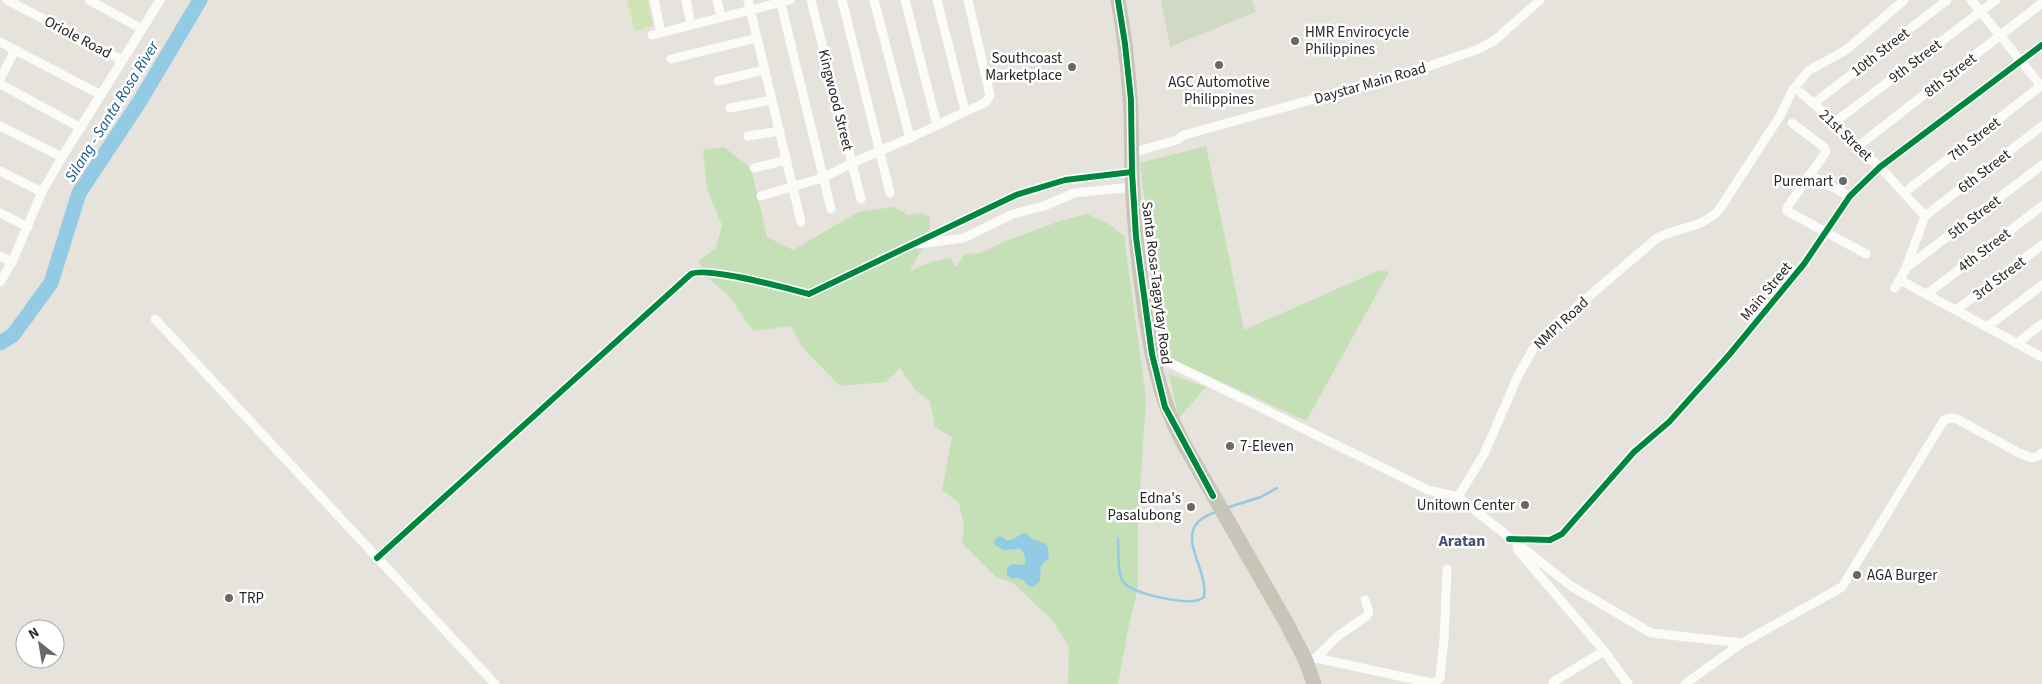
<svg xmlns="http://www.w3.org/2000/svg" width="2042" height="684" font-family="'Source Sans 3',sans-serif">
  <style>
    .green { fill: #c5e0b7 }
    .cemetery { fill: #d1d9c4 }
    .pitch { fill: #cfe4b4 }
    .water { fill: #93cae4 }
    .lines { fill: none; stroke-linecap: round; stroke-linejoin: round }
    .stream { stroke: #93cae4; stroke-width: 2.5 }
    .river { stroke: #93cae4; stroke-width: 15 }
    .minor { stroke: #fbfbfa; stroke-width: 9 }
    .primary { stroke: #c7c4b8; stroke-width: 15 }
    .cycleway-casing { stroke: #fff; stroke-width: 9 }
    .cycleway { stroke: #00873e; stroke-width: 6 }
    .poi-dot { fill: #6a6866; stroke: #fff; stroke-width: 2 }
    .labels { text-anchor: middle; stroke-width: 5; stroke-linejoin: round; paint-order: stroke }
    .poi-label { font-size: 15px; fill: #272727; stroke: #fff; text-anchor: start }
    .street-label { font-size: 15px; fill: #272727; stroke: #fff }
    .water-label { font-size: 16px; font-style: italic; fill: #145b8e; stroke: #fff }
    .neighbourhood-label { font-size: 16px; font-weight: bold; fill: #4a4f75; stroke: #fff }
  </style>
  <rect width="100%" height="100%" fill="#e6e2dc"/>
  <!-- green -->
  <g class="green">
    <polygon points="1206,146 1244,330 1380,270 1389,272 1306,421 1168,357 1157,296 1140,163"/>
    <polygon points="724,147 751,168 767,237 793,250 858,212 894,207 908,215 921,213 930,217 929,235 910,271 931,262 951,258 956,267 965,254 981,253 1003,242 1060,221 1087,214 1108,223 1124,236 1146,398 1138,519 1138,587 1128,630 1118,684 1068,684 1069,647 1053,621 1013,583 996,577 962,543 964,526 959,503 942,490 952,437 935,427 930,401 916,391 900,368 886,382 840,386 802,347 791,326 753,331 730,297 708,278 698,261 716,248 722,225 707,189 703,150"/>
    <polygon points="1169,374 1206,387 1179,418"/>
  </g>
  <!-- cemetery -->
  <polygon class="cemetery" points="1161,0 1252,0 1256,12 1170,47"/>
  <!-- pitch -->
  <polygon class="pitch" points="627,0 647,0 653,26 635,31"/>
  <!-- water -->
  <path class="water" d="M1024,533C1027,534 1029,536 1031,538C1045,546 1048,538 1049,558L1041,566L1040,582L1032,587L1027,585L1024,580L1017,578L1012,579L1007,575V568L1011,564L1025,565C1026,542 1015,551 1003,550L994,544L995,539L1000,536L1006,540H1011Z"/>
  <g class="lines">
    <!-- stream -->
    <g class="stream">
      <polyline points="1226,508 1261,497 1277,488"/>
      <path d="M1118,538C1119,550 1117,566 1121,578C1126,594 1178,602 1193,601C1198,601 1201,599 1204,597C1209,565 1167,528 1216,512"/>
    </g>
    <!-- river -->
    <polyline class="river" points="0,343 13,335 51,283 79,193 140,101 200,0"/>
    <!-- minor -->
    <g class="minor">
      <polyline points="7,0 122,60"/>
      <polyline points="89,0 142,29"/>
      <polyline points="654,0 661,33"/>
      <polyline points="686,0 691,25"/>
      <polyline points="717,0 721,17"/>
      <polyline points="748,0 801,222"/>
      <polyline points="780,0 831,209"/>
      <polyline points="811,0 861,199"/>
      <polyline points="842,0 890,193"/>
      <polyline points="874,0 910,138"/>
      <polyline points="905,0 937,125"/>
      <polyline points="937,0 965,111"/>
      <polyline points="1971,0 2042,87"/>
      <polyline points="652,35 790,0"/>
      <polyline points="0,42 101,95"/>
      <polyline points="671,59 757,38"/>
      <polyline points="0,79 15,50"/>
      <polyline points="718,81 765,70"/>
      <polyline points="0,84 81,128"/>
      <polyline points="1801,93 1835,122 1857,147 1880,167 1925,216"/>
      <polyline points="1813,104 1947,0"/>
      <polyline points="730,108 772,100"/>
      <polyline points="1835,122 1996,0"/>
      <polyline points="1792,123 1825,148 1826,152 1788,206 1787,211 1866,254"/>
      <polyline points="0,126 62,157"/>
      <polyline points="748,136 780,131"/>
      <polyline points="1857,147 2042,3"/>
      <polyline points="1131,153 1177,140 1184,135 1412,72 1479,49 1495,40 1540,0"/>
      <polyline points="754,168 787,160"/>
      <polyline points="0,171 42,192"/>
      <polyline points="1809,175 1850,196"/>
      <polyline points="1905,192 2042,85"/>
      <polyline points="761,196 825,177 852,163 910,138 986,102 990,95 968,0"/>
      <polyline points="0,213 28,227"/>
      <polyline points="1925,216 2042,126"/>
      <polyline points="918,244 964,238 1013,214 1044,206 1074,193 1133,187"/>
      <polyline points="0,256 12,262"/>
      <polyline points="1906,268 2042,165"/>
      <polyline points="1900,280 2042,357"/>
      <polyline points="0,282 12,262 42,192 62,157 160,0"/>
      <polyline points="1895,288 1906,268 1925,216"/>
      <polyline points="1927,294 2042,206"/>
      <polyline points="1956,310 2042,245"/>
      <polyline points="155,319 495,684"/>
      <polyline points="1987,327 2042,285"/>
      <polyline points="2017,343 2042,324"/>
      <polyline points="1152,354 1428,490 1458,497 1571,586 1651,633 1742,643"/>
      <path d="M1458,497L1484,454L1518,376L1533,349L1580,304L1657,238C1679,227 1702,228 1719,210L1780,116L1792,91L1808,71L1846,50L1904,0"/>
      <polyline points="1509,539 1550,540 1562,534 1634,452 1669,422 1729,355 1804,264 1850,196 1880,167 2042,45"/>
      <polyline points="1517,549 1604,651 1628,684"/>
      <path d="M377,558L691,274C707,266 789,289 809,294L1016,195L1065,180L1132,172"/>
      <polyline points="1316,658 1339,635 1367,616 1369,611 1365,600"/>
      <polyline points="1306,661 1316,658 1431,683 1436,682 1440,678 1444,640 1447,569"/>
      <polyline points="1553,682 1604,651"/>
      <polyline points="1685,684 1742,643 1842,587 1944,420 1950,418 1957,419 2019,453 2032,458 2039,456 2042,453"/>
    </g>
    <!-- primary -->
    <path class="primary" d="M1118,0C1124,32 1128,65 1130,98C1132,122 1131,147 1132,171C1133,215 1138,260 1144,304C1151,353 1158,394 1181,439L1286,622L1306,661L1314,684"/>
    <defs>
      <g id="cycleway">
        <polyline points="1118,0 1125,44 1131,100 1132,172 1136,237 1152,354 1165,407 1213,496"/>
        <polyline points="1509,539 1550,540 1562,534 1634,452 1669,422 1729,355 1804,264 1850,196 1880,167 2042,45"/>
        <path d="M377,558L691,274C707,266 789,289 809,294L1016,195L1065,180L1132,172"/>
      </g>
    </defs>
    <!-- cycleway casing -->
    <use href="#cycleway" class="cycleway-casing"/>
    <!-- cycleway -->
    <use href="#cycleway" class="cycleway"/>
  </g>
  <!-- markers -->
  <g class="poi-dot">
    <circle cx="1295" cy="41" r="5"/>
    <circle cx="1219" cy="65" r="5"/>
    <circle cx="1072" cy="67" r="5"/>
    <circle cx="1843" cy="181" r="5"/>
    <circle cx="1230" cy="446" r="5"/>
    <circle cx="1525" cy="505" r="5"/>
    <circle cx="1191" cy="507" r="5"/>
    <circle cx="1857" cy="575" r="5"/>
    <circle cx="229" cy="598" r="5"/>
  </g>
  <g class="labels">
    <!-- poi labels -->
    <g class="poi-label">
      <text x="1305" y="37">HMR Envirocycle<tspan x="1305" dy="17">Philippines</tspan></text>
      <text x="1062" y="63" text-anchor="end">Southcoast<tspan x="1062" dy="17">Marketplace</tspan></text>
      <text x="1219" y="87" text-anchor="middle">AGC Automotive<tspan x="1219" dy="17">Philippines</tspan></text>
      <text x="1833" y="186" text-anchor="end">Puremart</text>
      <text x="1240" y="451">7-Eleven</text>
      <text x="1181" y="503" text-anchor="end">Edna's<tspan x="1181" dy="17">Pasalubong</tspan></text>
      <text x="1515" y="510" text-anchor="end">Unitown Center</text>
      <text x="1867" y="580">AGA Burger</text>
      <text x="239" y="603">TRP</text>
    </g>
    <!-- street labels -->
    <g class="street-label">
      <text transform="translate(78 37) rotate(28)" y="5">Oriole Road</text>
      <text transform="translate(1880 52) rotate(-38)" y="5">10th Street</text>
      <text transform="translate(1915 61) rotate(-37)" y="5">9th Street</text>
      <text transform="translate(1950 75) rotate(-38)" y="5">8th Street</text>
      <text transform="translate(1370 83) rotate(-16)" y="5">Daystar Main Road</text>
      <text transform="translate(836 100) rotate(76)" y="5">Kingwood Street</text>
      <text transform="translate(1846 135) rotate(44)" y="5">21st Street</text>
      <text transform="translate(1974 139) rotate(-38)" y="5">7th Street</text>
      <text transform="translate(1984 171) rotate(-37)" y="5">6th Street</text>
      <text transform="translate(1974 217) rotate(-37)" y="5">5th Street</text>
      <text transform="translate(1984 250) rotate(-37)" y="5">4th Street</text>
      <text transform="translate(1999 278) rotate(-37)" y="5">3rd Street</text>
      <text transform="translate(1157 283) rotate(83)" y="5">Santa Rosa-Tagaytay Road</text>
      <text transform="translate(1766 291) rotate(-50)" y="5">Main Street</text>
      <text transform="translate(1561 323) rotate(-43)" y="5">NMPI Road</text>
    </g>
    <!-- water labels -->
    <g class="water-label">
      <text transform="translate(111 111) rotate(-58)" y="6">Silang - Santa Rosa River</text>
    </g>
    <!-- neighbourhood labels -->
    <g class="neighbourhood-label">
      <text x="1462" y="546">Aratan</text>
    </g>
  </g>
  <!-- north arrow -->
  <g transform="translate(40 644) rotate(329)"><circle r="24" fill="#ffffff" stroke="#a9a9a9"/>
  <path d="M0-4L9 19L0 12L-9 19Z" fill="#6a6866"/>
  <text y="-8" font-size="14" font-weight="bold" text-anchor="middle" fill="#272727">N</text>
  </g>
</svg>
